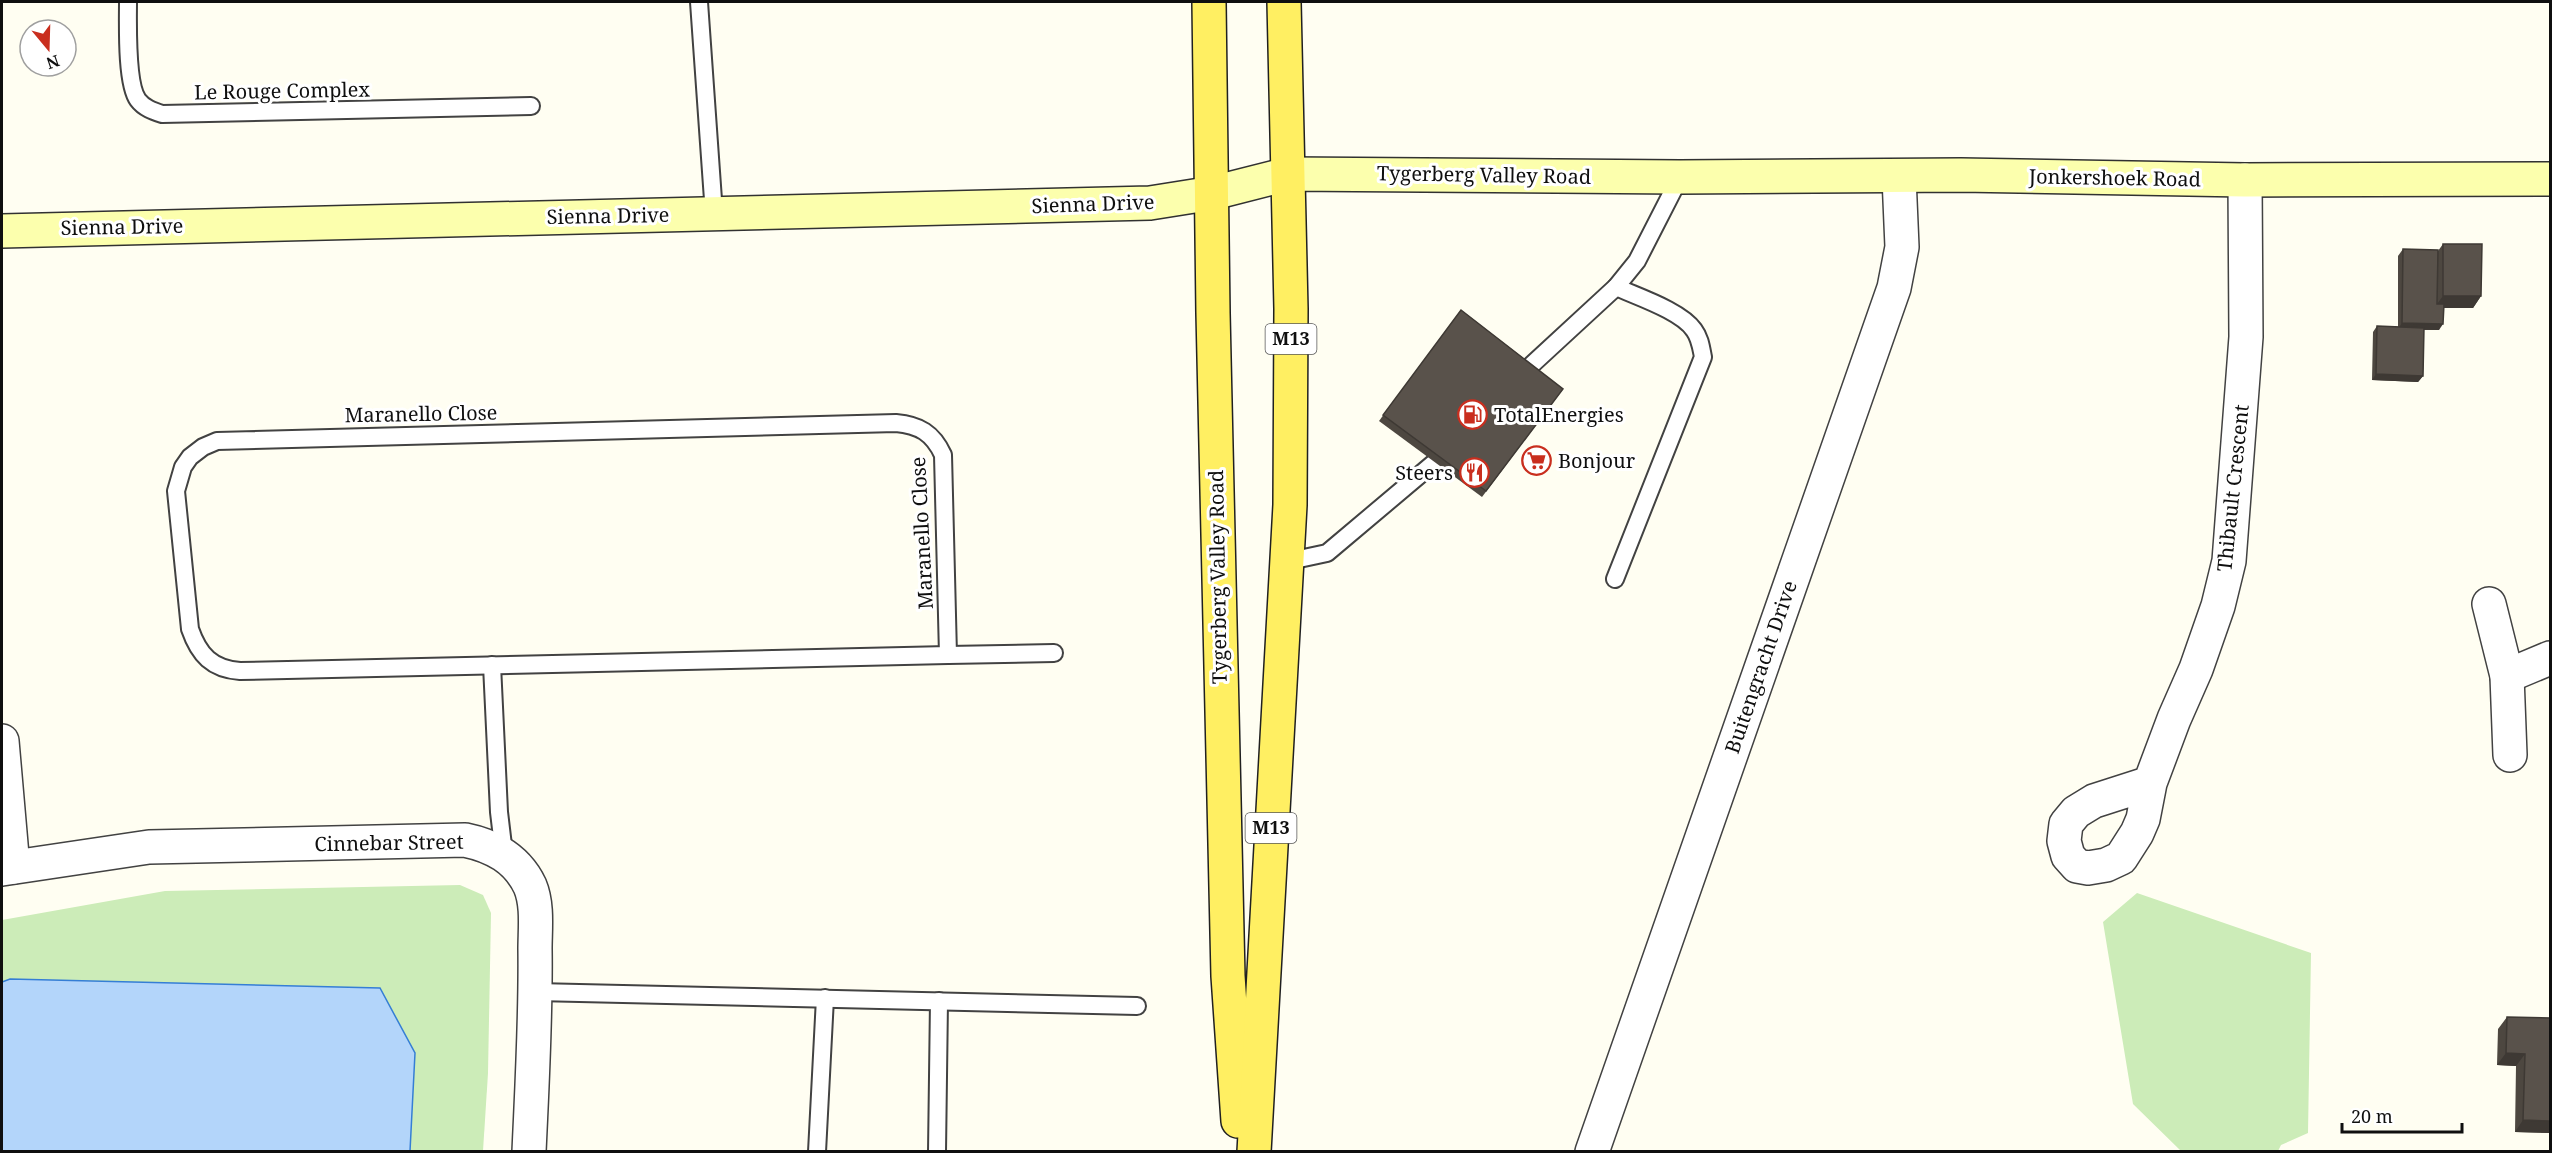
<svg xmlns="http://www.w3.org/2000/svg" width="2552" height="1153" font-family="'Noto Serif',serif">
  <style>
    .green { fill: #ccecb8 }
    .water { fill: #b3d5fa; stroke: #357ed5; stroke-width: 1.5 }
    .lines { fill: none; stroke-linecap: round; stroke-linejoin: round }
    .lane-casing { stroke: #424242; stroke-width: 20 }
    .street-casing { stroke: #424242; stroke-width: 36 }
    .secondary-casing { stroke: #313131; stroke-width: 36 }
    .primary-casing { stroke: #202020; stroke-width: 36 }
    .lane { stroke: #fff; stroke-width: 16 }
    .street { stroke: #fff; stroke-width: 33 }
    .secondary { stroke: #fcffad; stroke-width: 33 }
    .primary { stroke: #ffef62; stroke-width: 33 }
    .wall { fill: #4d4740 }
    .shaded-wall { fill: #3e3934 }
    .building { fill: #59524b; stroke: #3e3934; stroke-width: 1.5 }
    .labels { text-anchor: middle; stroke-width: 6; stroke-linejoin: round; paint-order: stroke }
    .shield { fill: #fff; stroke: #575757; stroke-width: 1.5 }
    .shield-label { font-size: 18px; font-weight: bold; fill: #0f0f0f }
    .street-label { font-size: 20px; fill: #0f0f0f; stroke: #fff }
    .poi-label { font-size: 20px; fill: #0f0f0f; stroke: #fff; text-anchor: start }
  </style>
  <rect width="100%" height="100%" fill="#fffef2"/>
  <!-- green -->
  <g class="green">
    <polygon points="460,885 483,895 491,913 488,1073 483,1151 2,1152 2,920 165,891"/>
    <polygon points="2137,893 2311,953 2308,1133 2281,1145 2278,1151 2181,1151 2133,1104 2103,922"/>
  </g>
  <!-- water -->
  <polygon class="water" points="10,979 380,988 415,1053 410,1151 2,1151 2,982"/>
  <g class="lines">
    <defs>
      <g id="lane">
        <path d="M128,2C128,23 126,84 138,100C144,108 153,111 162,114L531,106"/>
        <polyline points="699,2 714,214"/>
        <polyline points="1526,370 1616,287 1637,261 1680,177"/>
        <path d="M896,423C919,425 933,433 943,455L948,655L240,671C212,669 199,655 190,629L176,491L183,467L190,457L203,447L217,441Z"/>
        <polyline points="1285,562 1327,553 1435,462"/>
        <path d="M1615,579L1703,357C1701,347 1700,338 1694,330C1681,311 1638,297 1616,287"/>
        <polyline points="948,655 1054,653"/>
        <polyline points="492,665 499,812 504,854"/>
        <polyline points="536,992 1137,1006"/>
        <polyline points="817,1152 825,998"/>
        <polyline points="937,1152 939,1001"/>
      </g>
      <g id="street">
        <polyline points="2489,604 2507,676 2510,755"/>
        <polyline points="2507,676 2550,658"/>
        <polyline points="2,741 13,867"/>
        <polyline points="2150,783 2094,801 2076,812 2066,824 2064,841 2068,856 2077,866 2088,868 2106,865 2121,858 2137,833 2143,819 2150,783 2174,719 2196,669 2218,606 2229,561 2246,337 2245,180"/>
        <path d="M2,869L149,847L465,840C494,846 517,859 530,886C538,905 535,929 535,949C536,1017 532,1084 529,1152"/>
        <polyline points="1592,1152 1894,288 1902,247 1899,177"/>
      </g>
      <polyline id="secondary" points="2,231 1150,203 1213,193 1288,174 1680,177 1961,175 2245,180 2550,179"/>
      <g id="primary">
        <polyline points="1209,2 1213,313 1228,976 1238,1121"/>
        <polyline points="1254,1152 1290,505 1291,309 1284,2"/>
      </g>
    </defs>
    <!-- lane casing -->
    <use href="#lane" class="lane-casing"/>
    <!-- street casing -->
    <use href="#street" class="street-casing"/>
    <!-- secondary casing -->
    <use href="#secondary" class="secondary-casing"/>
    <!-- primary casing -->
    <use href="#primary" class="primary-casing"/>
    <!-- lane -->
    <use href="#lane" class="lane"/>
    <!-- street -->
    <use href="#street" class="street"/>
    <!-- secondary -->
    <use href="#secondary" class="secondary"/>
    <!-- primary -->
    <use href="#primary" class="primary"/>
  </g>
  <!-- wall -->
  <g class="wall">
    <polygon points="2443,244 2481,296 2473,308 2443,308 2439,330 2424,330 2423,376 2418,382 2372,380 2373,332 2377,326 2398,327 2398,256 2403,249 2438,251"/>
    <polygon points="1461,310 1563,389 1482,497 1379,421"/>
    <polygon points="2507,1017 2550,1018 2550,1133 2515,1132 2516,1066 2497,1065 2498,1029"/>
  </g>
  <!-- shaded-wall -->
  <g class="shaded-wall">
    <polygon points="2443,296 2481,296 2473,308 2434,308"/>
    <polygon points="2402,323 2443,324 2439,330 2398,329"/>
    <polygon points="2376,374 2423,376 2418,382 2372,380"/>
    <polygon points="2506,1053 2525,1054 2516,1066 2497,1065"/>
    <polygon points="2523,1120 2550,1121 2550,1133 2515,1132"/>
  </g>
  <!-- building -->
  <g class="building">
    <polygon points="2443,244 2482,244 2481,296 2443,296"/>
    <polygon points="2403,249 2438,250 2437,304 2444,304 2443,324 2402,323"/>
    <polygon points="1461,310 1563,389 1486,491 1383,415"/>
    <polygon points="2377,326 2424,328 2423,376 2376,374"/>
    <polygon points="2507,1017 2550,1018 2550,1121 2523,1120 2525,1054 2506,1053"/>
  </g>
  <!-- icons -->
  <defs>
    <symbol id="fuel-ring" viewBox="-11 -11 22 22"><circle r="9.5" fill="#fff" stroke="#c92e1e" stroke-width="1.5"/><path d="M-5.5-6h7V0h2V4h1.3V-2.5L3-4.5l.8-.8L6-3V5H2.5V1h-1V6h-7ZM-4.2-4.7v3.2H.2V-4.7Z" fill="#c92e1e"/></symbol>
    <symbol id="supermarket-ring" viewBox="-11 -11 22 22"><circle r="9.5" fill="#fff" stroke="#c92e1e" stroke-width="1.5"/><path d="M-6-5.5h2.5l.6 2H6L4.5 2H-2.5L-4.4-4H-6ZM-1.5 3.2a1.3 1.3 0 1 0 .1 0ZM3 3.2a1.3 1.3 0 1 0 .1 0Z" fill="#c92e1e"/></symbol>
    <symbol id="restaurant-ring" viewBox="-11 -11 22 22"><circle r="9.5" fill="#fff" stroke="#c92e1e" stroke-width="1.5"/><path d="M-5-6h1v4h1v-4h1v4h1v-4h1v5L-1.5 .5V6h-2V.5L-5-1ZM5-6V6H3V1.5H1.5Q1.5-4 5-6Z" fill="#c92e1e"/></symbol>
  </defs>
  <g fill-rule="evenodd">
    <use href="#fuel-ring" x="1456" y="398" width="33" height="33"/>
    <use href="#supermarket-ring" x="1520" y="444" width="33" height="33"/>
    <use href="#restaurant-ring" x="1458" y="456" width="33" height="33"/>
  </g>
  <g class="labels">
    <!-- shield labels -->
    <g class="shield">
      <rect x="1265.5" y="324" width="51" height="30" rx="4.5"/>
      <rect x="1245.5" y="813" width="51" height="30" rx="4.5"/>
    </g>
    <g class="shield-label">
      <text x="1291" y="345">M13</text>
      <text x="1271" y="834">M13</text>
    </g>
    <!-- street labels -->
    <g class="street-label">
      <text transform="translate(282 91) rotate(-1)" y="7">Le Rouge Complex</text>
      <text transform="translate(1484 175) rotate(1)" y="7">Tygerberg Valley Road</text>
      <text transform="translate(2115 178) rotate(1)" y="7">Jonkershoek Road</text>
      <text transform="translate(1093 204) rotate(-2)" y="7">Sienna Drive</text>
      <text transform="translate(608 216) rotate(-1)" y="7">Sienna Drive</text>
      <text transform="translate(122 227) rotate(-1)" y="7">Sienna Drive</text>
      <text transform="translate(421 414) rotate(-1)" y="7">Maranello Close</text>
      <text transform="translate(2233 488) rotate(-84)" y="7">Thibault Crescent</text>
      <text transform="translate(922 533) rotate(-93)" y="7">Maranello Close</text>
      <text transform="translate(1218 577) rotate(-91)" y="7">Tygerberg Valley Road</text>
      <text transform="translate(1761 667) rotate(-71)" y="7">Buitengracht Drive</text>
      <text transform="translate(389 843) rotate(-1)" y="7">Cinnebar Street</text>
    </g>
    <!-- poi labels -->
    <g class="poi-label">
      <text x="1494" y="422">TotalEnergies</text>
      <text x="1558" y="468">Bonjour</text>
      <text x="1453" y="480" text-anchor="end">Steers</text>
    </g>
  </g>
  <!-- border -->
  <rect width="2552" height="1153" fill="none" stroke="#0f0f0f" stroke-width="6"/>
  <!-- north arrow -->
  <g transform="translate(48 48) rotate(161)"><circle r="28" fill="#ffffff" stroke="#9f9f9f" stroke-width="1.5"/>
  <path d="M0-4.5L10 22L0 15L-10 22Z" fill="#c92e1e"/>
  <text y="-9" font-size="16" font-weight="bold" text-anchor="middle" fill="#0f0f0f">N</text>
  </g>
  <!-- scale -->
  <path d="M2342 1123v9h120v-9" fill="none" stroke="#0f0f0f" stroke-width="3"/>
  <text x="2351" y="1123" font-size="18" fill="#0f0f0f" stroke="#ffffff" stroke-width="4.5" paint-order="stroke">20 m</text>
</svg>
